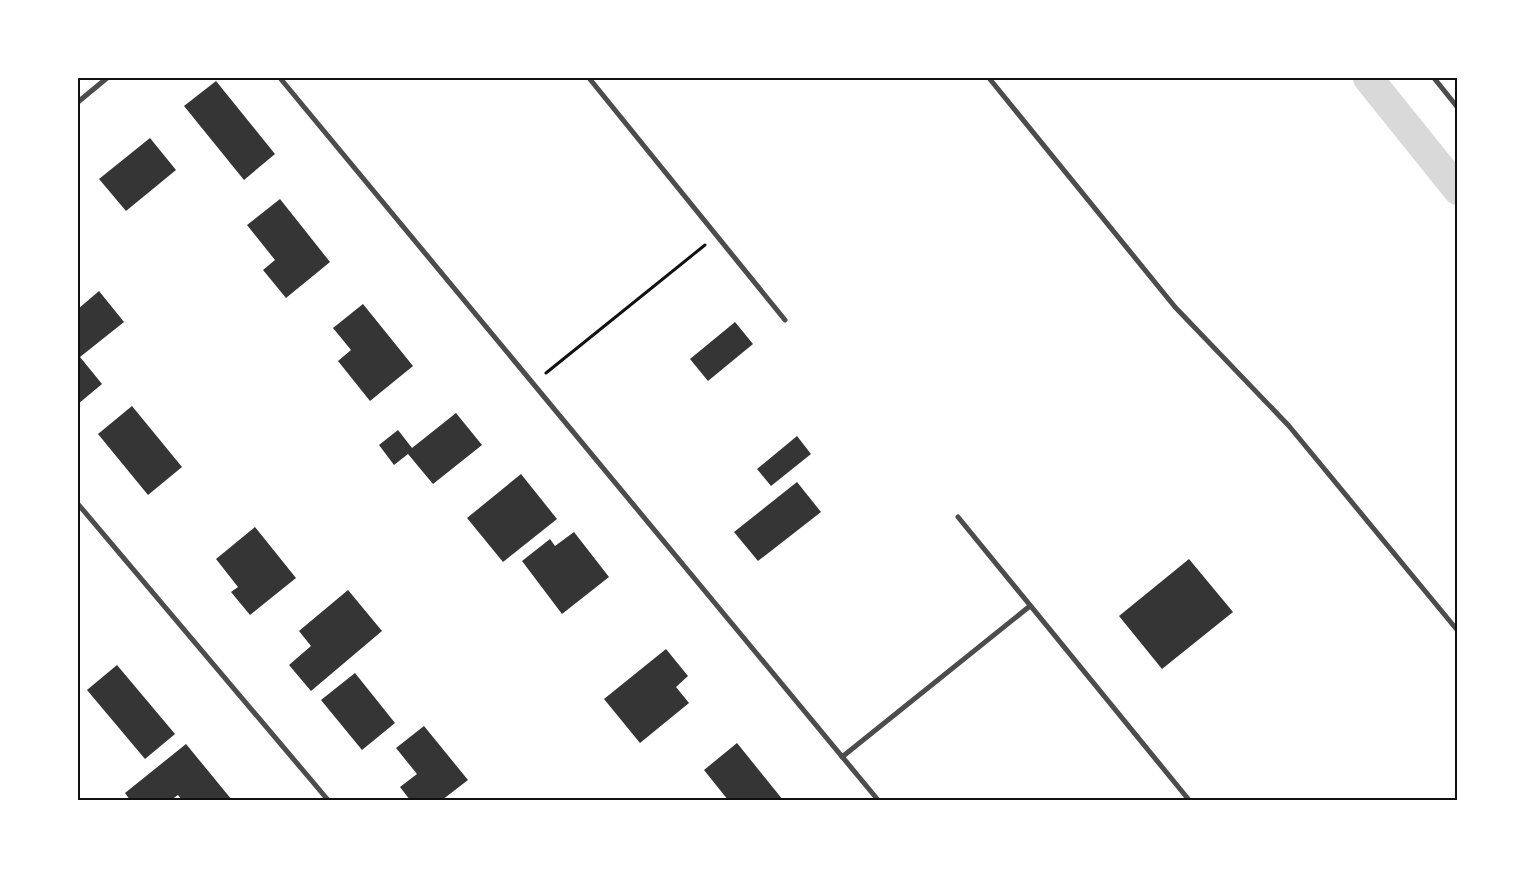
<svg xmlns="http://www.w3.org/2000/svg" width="1535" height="878" font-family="Signika,sans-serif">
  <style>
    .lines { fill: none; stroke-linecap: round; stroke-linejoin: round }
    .canal { stroke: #d9d9d9; stroke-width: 30 }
    .building { fill: #353535 }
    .path { stroke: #111; stroke-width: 3 }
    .minor { stroke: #4c4c4c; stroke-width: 5 }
    .neatline { fill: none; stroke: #111; stroke-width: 2 }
  </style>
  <rect width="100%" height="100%" fill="#fff"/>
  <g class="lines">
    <!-- canal -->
    <polyline class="canal" points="1368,78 1458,190"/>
  </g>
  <!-- building -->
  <g class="building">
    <polygon points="216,81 275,154 244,180 184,106"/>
    <polygon points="150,138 176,170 126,211 99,179"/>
    <polygon points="280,199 330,262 286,298 263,270 275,260 247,225"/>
    <polygon points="99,291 124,322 80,357 102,384 78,404 78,309"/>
    <polygon points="363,304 413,366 370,401 338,361 351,350 333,328"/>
    <polygon points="735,322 753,344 708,381 690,359"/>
    <polygon points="132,406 182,467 148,495 98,434"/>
    <polygon points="456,413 482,445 433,484 408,454 394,465 379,445 398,430 412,448"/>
    <polygon points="797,436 811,454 771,486 757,469"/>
    <polygon points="521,474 557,519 503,562 467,518"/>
    <polygon points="797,482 821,512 758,561 734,532"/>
    <polygon points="255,527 296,578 250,615 231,592 238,587 216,559"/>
    <polygon points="574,532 609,577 562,614 522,561 550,539 555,546"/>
    <polygon points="1189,559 1233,612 1162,669 1119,616"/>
    <polygon points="348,590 382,631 311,691 289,665 311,646 299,631"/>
    <polygon points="666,649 688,676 676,687 689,703 640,743 604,699"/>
    <polygon points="117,665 175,734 145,759 87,690"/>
    <polygon points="355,673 395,723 362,750 321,700"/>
    <polygon points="424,726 468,780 442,800 410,800 400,787 417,774 396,748"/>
    <polygon points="737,743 783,800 728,800 704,770"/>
    <polygon points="186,744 232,800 182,800 178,795 171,800 130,800 125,793"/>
  </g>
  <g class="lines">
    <!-- path -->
    <polyline class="path" points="546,373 705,245"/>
    <!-- minor -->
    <g class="minor">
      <polyline points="280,78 878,800"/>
      <polyline points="589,78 785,320"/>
      <polyline points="989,78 1175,307 1289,426 1458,631"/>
      <polyline points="1434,78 1458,108"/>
      <polyline points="78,102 107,78"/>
      <polyline points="78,504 328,800"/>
      <polyline points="958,517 1189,800"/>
      <polyline points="842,757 1030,606"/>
    </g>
  </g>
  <!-- border -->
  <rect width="1535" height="878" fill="none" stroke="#ffffff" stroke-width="158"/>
  <rect x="79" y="79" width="1377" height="720" class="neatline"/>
</svg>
